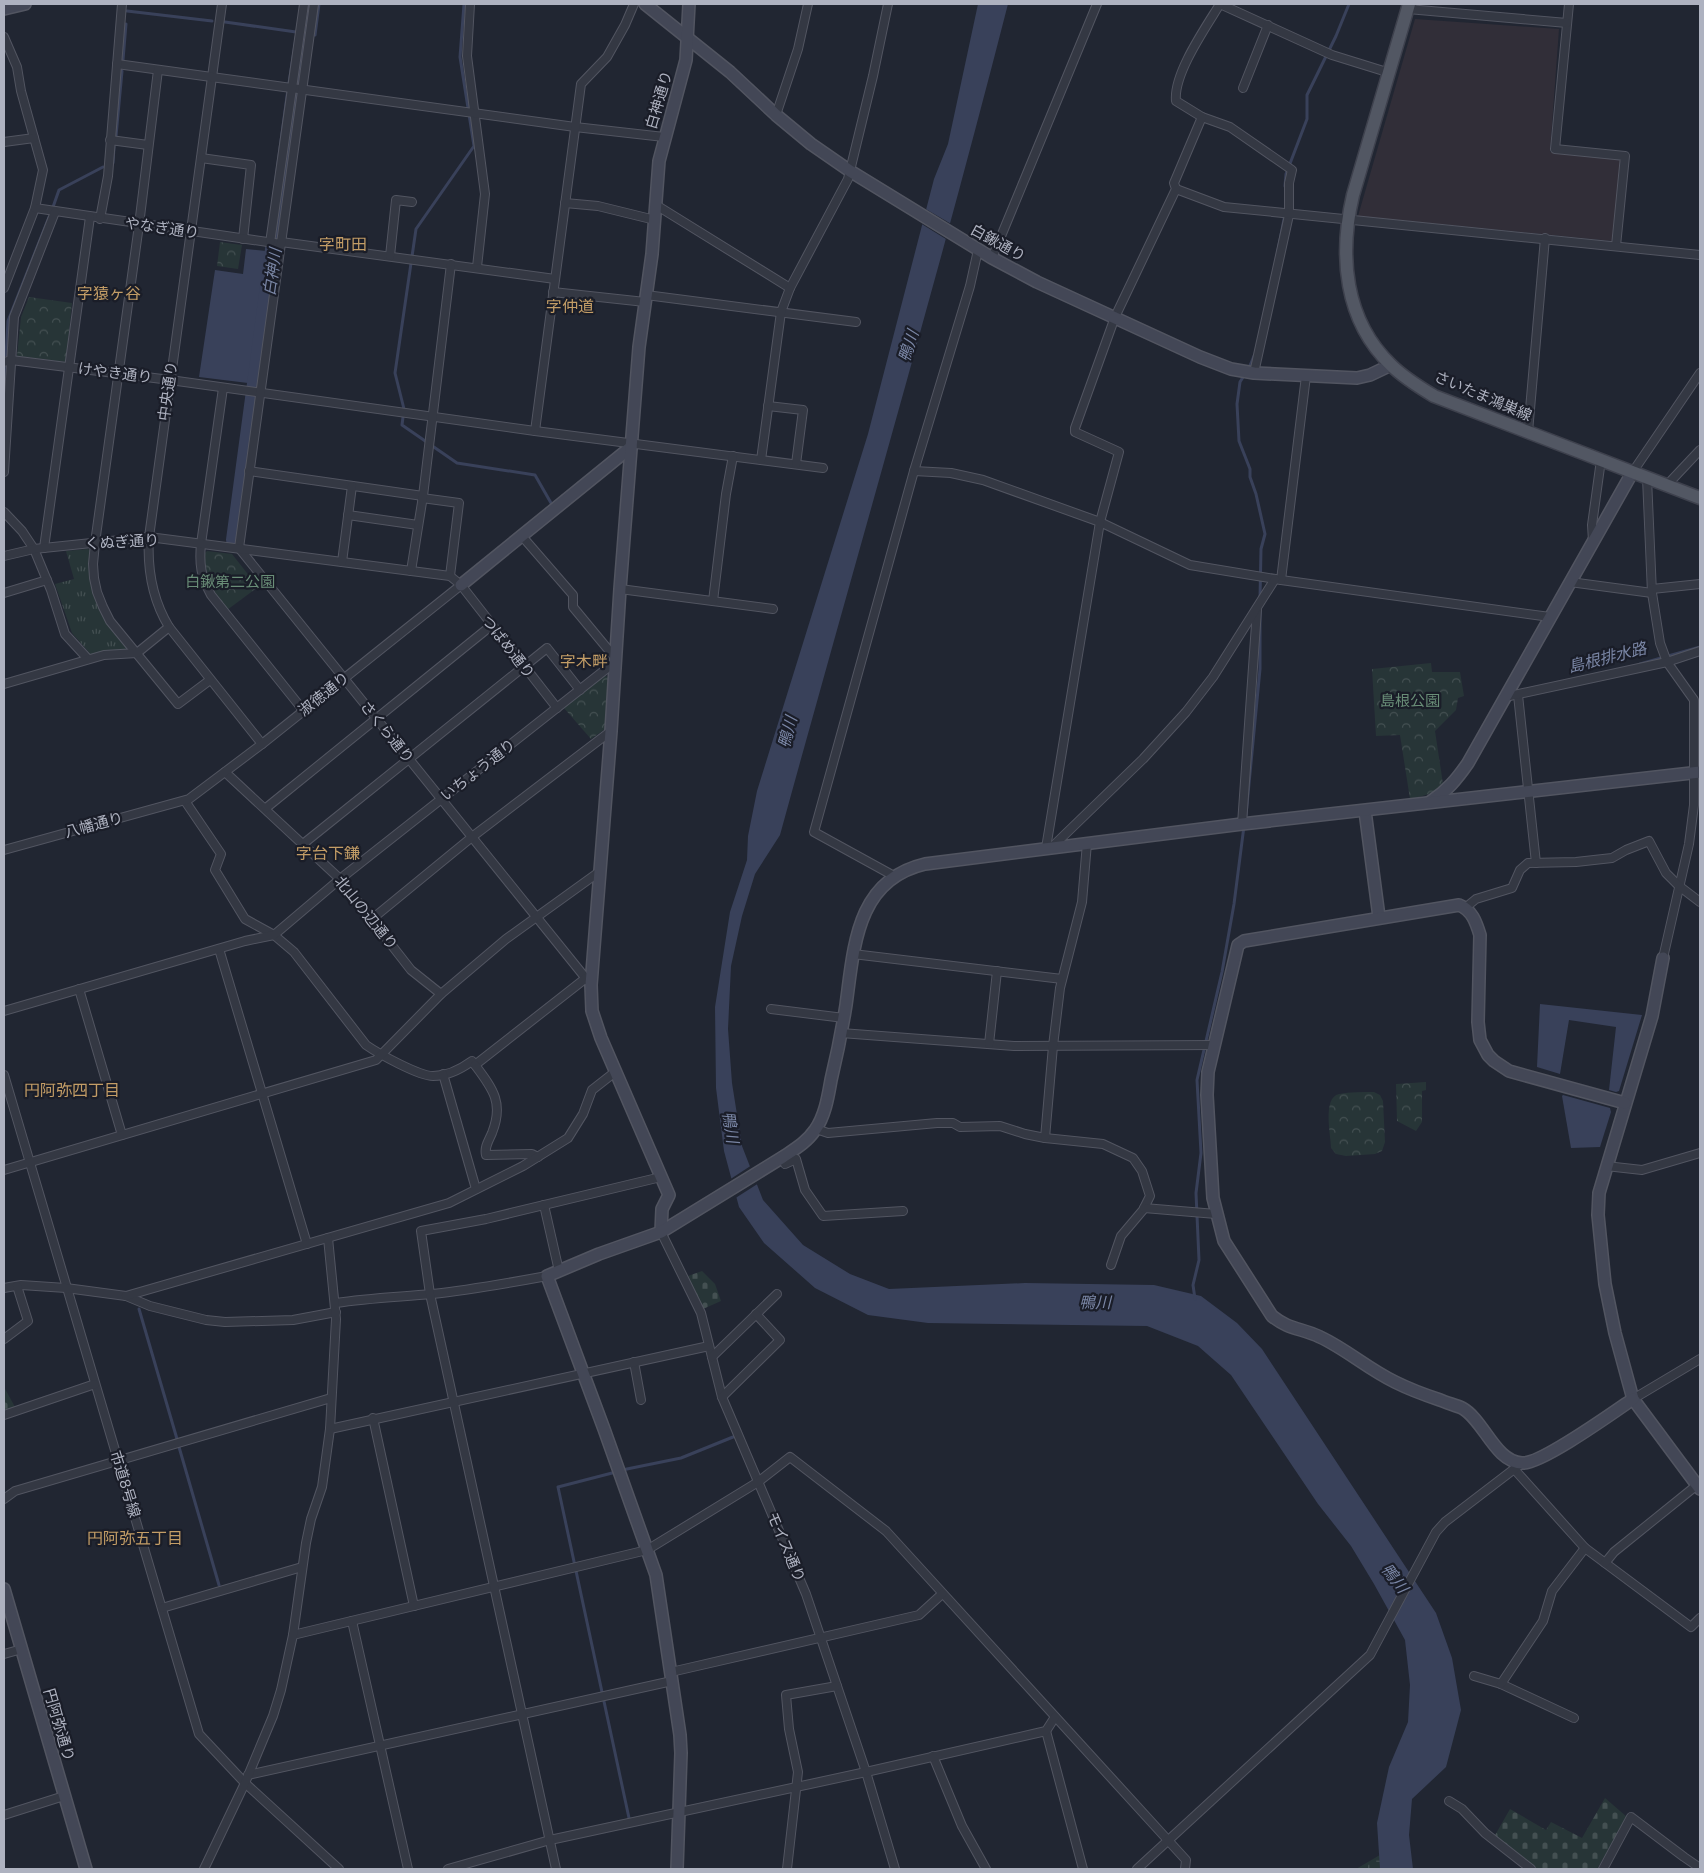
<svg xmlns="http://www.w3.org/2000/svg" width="1704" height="1873" font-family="'DM Sans','Noto Sans JP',sans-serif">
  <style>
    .medical { fill: #312e38 }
    .grass { fill: url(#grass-tufts) }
    .forest { fill: url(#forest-crowns) }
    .wetland { fill: url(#wetland-marsh) }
    .cemetery { fill: url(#cemetery-stones) }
    .water { fill: #39415a }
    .pier { fill: #212632 }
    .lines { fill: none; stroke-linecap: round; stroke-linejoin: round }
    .stream { stroke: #39415a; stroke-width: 3 }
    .river { stroke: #39415a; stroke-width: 18 }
    .street-casing { stroke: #525561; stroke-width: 10 }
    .secondary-casing { stroke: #525561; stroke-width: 14 }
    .primary-casing { stroke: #3e414d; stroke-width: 15 }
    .street { stroke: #343843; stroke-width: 8 }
    .secondary { stroke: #434756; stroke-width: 11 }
    .primary { stroke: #525763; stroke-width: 12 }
    .labels { text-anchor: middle; stroke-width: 4.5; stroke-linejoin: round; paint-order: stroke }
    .street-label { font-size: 15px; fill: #aeb2c0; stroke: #1a1d28 }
    .park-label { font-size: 15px; fill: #698d77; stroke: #1a1d28 }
    .neighbourhood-label { font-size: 16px; fill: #c39d66; stroke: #1a1d28 }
    .water-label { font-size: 16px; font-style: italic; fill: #7a86a5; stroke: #1a1d28 }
  </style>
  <defs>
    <pattern id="grass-tufts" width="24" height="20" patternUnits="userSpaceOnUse" patternTransform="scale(1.25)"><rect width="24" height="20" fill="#273537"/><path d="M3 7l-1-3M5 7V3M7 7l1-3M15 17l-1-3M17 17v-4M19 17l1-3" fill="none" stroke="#445052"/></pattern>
    <pattern id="forest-crowns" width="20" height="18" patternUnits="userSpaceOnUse" patternTransform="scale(1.25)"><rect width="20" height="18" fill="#273537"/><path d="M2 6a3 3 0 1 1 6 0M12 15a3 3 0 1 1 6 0" fill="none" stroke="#445052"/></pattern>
    <pattern id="wetland-marsh" width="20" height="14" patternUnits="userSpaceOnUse" patternTransform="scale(1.25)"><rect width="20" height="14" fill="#273537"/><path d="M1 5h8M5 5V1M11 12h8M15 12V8" fill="none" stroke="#445052"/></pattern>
    <pattern id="cemetery-stones" width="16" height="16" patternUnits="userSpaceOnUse" patternTransform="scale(1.25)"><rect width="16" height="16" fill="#273537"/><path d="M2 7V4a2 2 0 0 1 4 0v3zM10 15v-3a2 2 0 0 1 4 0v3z" fill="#445052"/></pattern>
  </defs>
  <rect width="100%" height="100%" fill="#212632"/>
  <!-- medical -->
  <polygon class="medical" points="1415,19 1559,29 1550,152 1621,160 1612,241 1358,216"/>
  <!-- grass -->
  <path class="grass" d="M88,549L92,552C92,563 91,574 92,584C95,608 112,628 127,646L124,652L93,657L72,633L55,584L74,579L66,551Z"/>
  <!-- forest -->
  <g class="forest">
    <polygon points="220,242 242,245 238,269 217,266"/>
    <polygon points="29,297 72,303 66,362 17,356 21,317"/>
    <path d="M207,551L232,554L258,587L227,610C213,591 205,579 204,554Z"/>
    <path d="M1431,663L1432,672H1460L1464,696L1458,698L1456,710L1435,731L1443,784C1433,794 1424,796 1410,799L1400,735L1376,736L1372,669Z"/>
    <polygon points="603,674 609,678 605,729 591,739 563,707"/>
    <polygon points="1426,1082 1426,1090 1422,1091 1422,1122 1416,1131 1397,1121 1396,1084"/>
    <path d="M1374,1092L1380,1095L1383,1101L1385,1142L1382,1151L1375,1154L1346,1156L1336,1154L1331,1148C1331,1135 1322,1098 1339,1094C1350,1092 1363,1092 1374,1092Z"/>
  </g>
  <!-- wetland -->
  <polygon class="wetland" points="1385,1852 1385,1869 1356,1869"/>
  <!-- cemetery -->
  <g class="cemetery">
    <polygon points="702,1271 715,1284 721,1301 703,1309 688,1276"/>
    <polygon points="4,1387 15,1407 4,1410"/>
    <polygon points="1605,1798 1627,1817 1597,1869 1536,1869 1494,1837 1510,1809 1546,1830 1551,1822 1582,1838"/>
  </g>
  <!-- water -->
  <g class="water">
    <path d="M978,4H1008C937,282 856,558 780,835L755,874L742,916L731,966L728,1029L732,1083L742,1146L763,1200L803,1245L850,1274L889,1289L1025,1283L1154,1285L1201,1296L1237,1323L1262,1349L1436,1613L1452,1658L1461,1710L1446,1767L1412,1799L1409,1835L1413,1869H1380L1377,1823L1389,1767L1408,1722L1410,1685L1405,1640L1374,1584L1351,1546L1318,1504L1231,1375L1198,1346L1147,1326L928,1323L868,1315L815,1288L764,1243L739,1207L724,1151L716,1088L715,1007L730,912L747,860L748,836L757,791L868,434L934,179L948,144Z"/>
    <polygon points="246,249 266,251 248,383 199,377 215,270 243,274"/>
    <polygon points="1540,1004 1642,1015 1619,1091 1616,1092 1609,1090 1616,1027 1569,1020 1560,1074 1537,1067"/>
    <polygon points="1563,1095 1610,1108 1611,1112 1600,1147 1571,1148 1562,1096"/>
  </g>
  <!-- pier -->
  <g class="pier">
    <polygon points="924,208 953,225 949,241 920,223"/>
    <polygon points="752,1165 759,1183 734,1199 729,1180"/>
  </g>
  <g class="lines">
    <!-- stream -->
    <g class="stream">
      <polyline points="464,4 460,57 474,146 416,229 395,373 404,409 402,425 457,463 535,475 551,503"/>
      <polyline points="127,11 212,21"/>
      <polyline points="225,22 296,32"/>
      <polyline points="313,35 315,35 319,4"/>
      <polyline points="123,60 126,24"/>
      <polyline points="116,136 122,71"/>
      <polyline points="113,163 114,147"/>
      <polyline points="1285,186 1286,174 1307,119 1307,95 1336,36 1349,4"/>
      <polyline points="53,207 59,190 103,167"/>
      <polyline points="1278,250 1285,214"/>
      <polyline points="6,355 8,321 49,217"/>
      <polyline points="1249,368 1254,356"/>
      <polyline points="1245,374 1240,382 1237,404 1239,441 1250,469 1250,477 1256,494 1265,534 1261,549 1260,598"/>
      <polyline points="4,391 5,368"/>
      <polyline points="1640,664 1700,647"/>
      <polyline points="1246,815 1260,669 1260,612"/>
      <polyline points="1195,1299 1193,1285 1199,1260 1196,1193 1201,1153 1197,1080 1222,972 1234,904 1244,826"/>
      <polyline points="139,1309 177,1439"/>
      <polyline points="179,1447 219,1585"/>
      <polyline points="622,1470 681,1458 733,1437"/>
      <polyline points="616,1472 558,1487 629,1818"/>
    </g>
    <!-- river -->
    <polyline class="river" points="235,540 295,93 309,4"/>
    <defs>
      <g id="street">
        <path d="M222,4L149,537C147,570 152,599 169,627L262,744"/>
        <polyline points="470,4 467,56 485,194 477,267"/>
        <polyline points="1220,4 1332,55 1390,73"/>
        <polyline points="1569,4 1555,149 1625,156 1616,246"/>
        <polyline points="1408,9 1567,23"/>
        <polyline points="4,37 17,67 21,91 43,170 35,208 4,288"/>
        <polyline points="117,64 575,127 664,137"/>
        <polyline points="158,70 139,225 95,543 93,564 94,578 97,592 103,607 110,621 178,704 210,680"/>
        <polyline points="1243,88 1268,25"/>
        <polyline points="776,115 798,49 808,4"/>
        <polyline points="1202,117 1230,127 1292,170 1289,183 1289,215 1254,373"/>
        <polyline points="110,140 148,145"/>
        <polyline points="4,142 34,138"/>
        <polyline points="201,158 251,165 243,239"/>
        <polyline points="1176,189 1224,207 1700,255"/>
        <polyline points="565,203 598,206 655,220"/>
        <polyline points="656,205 790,288"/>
        <polyline points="35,208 281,244"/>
        <polyline points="100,219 108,176 122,4"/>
        <polyline points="281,242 555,279"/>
        <polyline points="270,243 304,4"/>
        <polyline points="390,256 396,200 412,202"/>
        <polyline points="992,258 1097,4"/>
        <polyline points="553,292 645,302"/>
        <polyline points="646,295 856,322"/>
        <polyline points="4,362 11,360 170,380 535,431 823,468"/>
        <path d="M223,388L201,544C199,565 201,576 211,595L303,710"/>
        <polyline points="768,406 803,410 796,464"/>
        <polyline points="535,431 581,84 607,57 625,25 634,4"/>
        <polyline points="1528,432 1545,238"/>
        <polyline points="761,460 781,312 790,288 848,179 873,76 888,4"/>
        <polyline points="249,471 423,496"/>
        <polyline points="914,471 951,473 983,480 1100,522 1190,565 1281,580 1550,617"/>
        <polyline points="4,472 14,317 55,212"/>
        <polyline points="1632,473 1700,373"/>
        <polyline points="1647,478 1652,593 1660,643 1667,662 1694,700 1694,805 1689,844 1663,958"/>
        <polyline points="1667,485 1700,450"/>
        <polyline points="422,498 459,503 450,576"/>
        <polyline points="4,512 22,531 34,549 51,590 65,634 88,659"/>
        <polyline points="348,515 418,525"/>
        <polyline points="521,535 573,595 573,607 616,659"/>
        <polyline points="1593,541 1592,525 1601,460"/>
        <polyline points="44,548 90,217"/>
        <polyline points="239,548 588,981"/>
        <polyline points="239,548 314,4"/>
        <polyline points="4,556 34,549 149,537 450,576 461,585 557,708"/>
        <polyline points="342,562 352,486"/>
        <polyline points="411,571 423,496 451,264"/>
        <polyline points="1281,580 1306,376"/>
        <polyline points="1570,582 1652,593"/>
        <polyline points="620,589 773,609"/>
        <polyline points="1652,589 1700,584"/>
        <polyline points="4,593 47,580"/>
        <polyline points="713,601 726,494 733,456"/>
        <polyline points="4,684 104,655 137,653 169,627"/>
        <polyline points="1518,695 1536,863"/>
        <polyline points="1505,697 1667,662 1700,651"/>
        <polyline points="225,772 340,879 411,970 441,994"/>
        <path d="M185,801L221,854L215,870L245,919L274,935L294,952L366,1045C379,1054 419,1076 433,1076C448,1076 461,1069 472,1061L475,1065L586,978"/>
        <polyline points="266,808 492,625"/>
        <polyline points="1242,824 1257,610"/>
        <polyline points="303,844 547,648 580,690"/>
        <polyline points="1052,847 1143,759 1186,712 1213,677 1275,579"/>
        <path d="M1046,848L1100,522L1119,452L1075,432V428L1115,317L1176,189L1174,183L1202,117L1176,101C1173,74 1206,27 1220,4"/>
        <polyline points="4,850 189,799 262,744 461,585"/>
        <polyline points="894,876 814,832 914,471 970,286 978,250"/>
        <polyline points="1465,908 1476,899 1512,888 1520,870 1528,863 1576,862 1612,858 1626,850 1649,841 1666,873 1679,886 1700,902"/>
        <polyline points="372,919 472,837 611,731"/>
        <polyline points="219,949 307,1244"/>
        <polyline points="853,954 1062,979"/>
        <polyline points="79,989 122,1135"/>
        <polyline points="771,1009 844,1018"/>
        <polyline points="4,1011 245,941 274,935 340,879 615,662"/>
        <polyline points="841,1033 1014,1046 1215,1045"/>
        <polyline points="989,1044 997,971"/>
        <path d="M475,1065C493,1089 504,1103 492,1133C489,1140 484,1147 486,1155L532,1154L538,1157"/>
        <polyline points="443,1074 476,1189"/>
        <polyline points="4,1075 199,1734 245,1783 339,1869"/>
        <polyline points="816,1129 828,1133 937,1123 953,1123 960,1127 1000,1126 1025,1134 1045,1138 1103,1144 1133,1158 1142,1171 1150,1196 1143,1210 1121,1236 1111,1265"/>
        <polyline points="1045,1138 1053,1046 1060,988 1082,902 1087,843"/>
        <polyline points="785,1164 796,1159 805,1190 823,1216 903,1211"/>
        <polyline points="1606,1166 1642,1170 1700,1153"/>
        <polyline points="4,1170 376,1060 441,994 506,939 599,872"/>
        <polyline points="544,1205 559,1271"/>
        <polyline points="1144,1208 1216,1214"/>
        <polyline points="661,1232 701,1313 722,1397 806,1594 866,1772 895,1869"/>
        <polyline points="4,1288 21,1285 66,1288 126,1296 150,1306 206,1320 225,1322 293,1320 336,1312"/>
        <polyline points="126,1296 449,1203 523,1166 568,1138 583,1114 592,1090 615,1072"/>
        <path d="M336,1303C368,1298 399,1297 432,1294C471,1290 509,1283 547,1276"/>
        <polyline points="4,1339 28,1321 17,1286"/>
        <polyline points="712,1357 777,1294"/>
        <polyline points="634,1362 641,1400"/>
        <polyline points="722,1397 780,1340 756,1314"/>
        <polyline points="1633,1399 1700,1359"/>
        <polyline points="4,1415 95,1384"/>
        <polyline points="373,1418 414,1606"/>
        <polyline points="330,1429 709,1346"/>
        <polyline points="1515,1470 1585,1548 1691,1627 1700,1618"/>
        <polyline points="4,1499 15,1491 331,1398"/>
        <polyline points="1605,1563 1614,1552 1697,1485"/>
        <polyline points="162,1608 302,1567"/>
        <polyline points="352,1621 408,1869"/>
        <polyline points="293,1635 647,1550 758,1482 790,1457 886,1531 1186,1860 1185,1869"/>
        <polyline points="4,1654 22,1649"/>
        <polyline points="671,1672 919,1615 942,1594"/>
        <polyline points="1474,1676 1501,1684 1574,1718"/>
        <polyline points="1501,1684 1543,1621 1552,1591 1585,1548"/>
        <polyline points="1046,1731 1083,1869"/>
        <polyline points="933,1756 962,1826 986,1869"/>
        <polyline points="248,1775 672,1681"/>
        <polyline points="1449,1801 1462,1809 1485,1833 1531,1869"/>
        <polyline points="4,1815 64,1796"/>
        <polyline points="204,1869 245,1783 273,1716 281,1690 293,1635 306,1543 311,1519 322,1487 330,1429 336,1319 328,1238"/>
        <polyline points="448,1869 550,1840 866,1772 1046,1731 1055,1717"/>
        <polyline points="556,1869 430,1294 421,1231 486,1219 661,1177"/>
        <polyline points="787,1869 798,1772 789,1729 786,1695 837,1686"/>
        <polyline points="1137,1869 1370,1655 1436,1532 1445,1522 1522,1463"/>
        <polyline points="1603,1869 1631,1817 1684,1857 1700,1868"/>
      </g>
      <g id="secondary">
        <polyline points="645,4 730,72 776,115 811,144 850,171 992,258 1037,282 1200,357 1231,369 1254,373 1357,378 1370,375 1391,365"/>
        <polyline points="4,9 25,4"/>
        <polyline points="461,585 631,447"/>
        <path d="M1430,802C1447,791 1457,779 1468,763L1632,473"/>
        <polyline points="1365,811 1379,917"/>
        <polyline points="1663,958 1652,1016 1599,1193 1598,1215 1605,1284 1615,1333 1633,1399 1700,1489"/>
        <path d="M1625,1103L1509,1071L1494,1061L1488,1055L1480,1040L1478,1022L1480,935C1476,922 1472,910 1459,905L1244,941L1238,945L1208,1072L1207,1095L1213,1198L1224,1241L1272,1316C1289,1330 1302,1328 1320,1337C1346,1349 1368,1369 1395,1382C1409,1389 1425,1395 1440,1400C1447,1403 1455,1405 1462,1408C1484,1420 1495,1462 1522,1463C1540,1465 1614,1412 1633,1399"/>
        <polyline points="661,1232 662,1209 669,1195 601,1038 592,1011 591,985 611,731 620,589 639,347 652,254 659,161 686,60 689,4"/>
        <polyline points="4,1589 86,1869"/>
        <path d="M677,1869L681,1753L680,1735L656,1575L604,1429L547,1276L599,1254L661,1232L783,1157C795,1149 807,1142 815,1130C825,1116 828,1097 831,1080C837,1055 842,1030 846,1005C854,947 856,880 925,864L1242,824L1700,772"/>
      </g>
      <path id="primary" d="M1409,4L1353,195C1339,255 1344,320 1391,365C1403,377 1419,387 1434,396L1700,498"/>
    </defs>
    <!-- street casing -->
    <use href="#street" class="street-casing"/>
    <!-- secondary casing -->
    <use href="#secondary" class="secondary-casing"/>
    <!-- primary casing -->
    <use href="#primary" class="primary-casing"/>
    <!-- street -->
    <use href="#street" class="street"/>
    <!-- secondary -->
    <use href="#secondary" class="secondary"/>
    <!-- primary -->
    <use href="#primary" class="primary"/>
  </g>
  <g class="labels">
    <!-- street labels -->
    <g class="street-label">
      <text transform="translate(659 100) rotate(-74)" y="5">白神通り</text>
      <text transform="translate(162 228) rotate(8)" y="5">やなぎ通り</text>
      <text transform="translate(998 243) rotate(29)" y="5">白鍬通り</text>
      <text transform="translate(115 373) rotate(7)" y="5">けやき通り</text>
      <text transform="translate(168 391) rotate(-82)" y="5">中央通り</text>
      <text transform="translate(1483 396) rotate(23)" y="5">さいたま鴻巣線</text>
      <text transform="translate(122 542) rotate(-3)" y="5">くぬぎ通り</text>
      <text transform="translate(508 647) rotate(52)" y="5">つばめ通り</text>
      <text transform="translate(324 694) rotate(-39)" y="5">淑徳通り</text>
      <text transform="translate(387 732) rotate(51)" y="5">さくら通り</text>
      <text transform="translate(478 770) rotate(-38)" y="5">いちょう通り</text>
      <text transform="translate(94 825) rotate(-15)" y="5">八幡通り</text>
      <text transform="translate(366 913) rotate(51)" y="5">北山の辺通り</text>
      <text transform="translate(125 1484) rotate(73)" y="5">市道8号線</text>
      <text transform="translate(786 1547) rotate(67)" y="5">モイス通り</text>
      <text transform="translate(59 1725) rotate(74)" y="5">円阿弥通り</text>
    </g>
    <!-- park labels -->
    <g class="park-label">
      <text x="230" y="587">白鍬第二公園</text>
      <text x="1410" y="706">島根公園</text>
    </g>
    <!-- neighbourhood labels -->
    <g class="neighbourhood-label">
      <text x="343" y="250">字町田</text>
      <text x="109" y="299">字猿ヶ谷</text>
      <text x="570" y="312">字仲道</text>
      <text x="584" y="667">字木畔</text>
      <text x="328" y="859">字台下鎌</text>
      <text x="72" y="1096">円阿弥四丁目</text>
      <text x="135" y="1544">円阿弥五丁目</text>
    </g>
    <!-- water labels -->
    <g class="water-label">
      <text transform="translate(272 272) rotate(-82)" y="6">白神川</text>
      <text transform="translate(908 346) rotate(-72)" y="6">鴨川</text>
      <text transform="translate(1607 657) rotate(-14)" y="6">島根排水路</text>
      <text transform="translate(787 732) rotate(-75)" y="6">鴨川</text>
      <text transform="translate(731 1127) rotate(81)" y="6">鴨川</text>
      <text x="1095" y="1308">鴨川</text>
      <text transform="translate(1395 1578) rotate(52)" y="6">鴨川</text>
    </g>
  </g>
  <!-- border -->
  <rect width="1704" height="1873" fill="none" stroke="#aeb2c0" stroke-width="10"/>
</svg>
